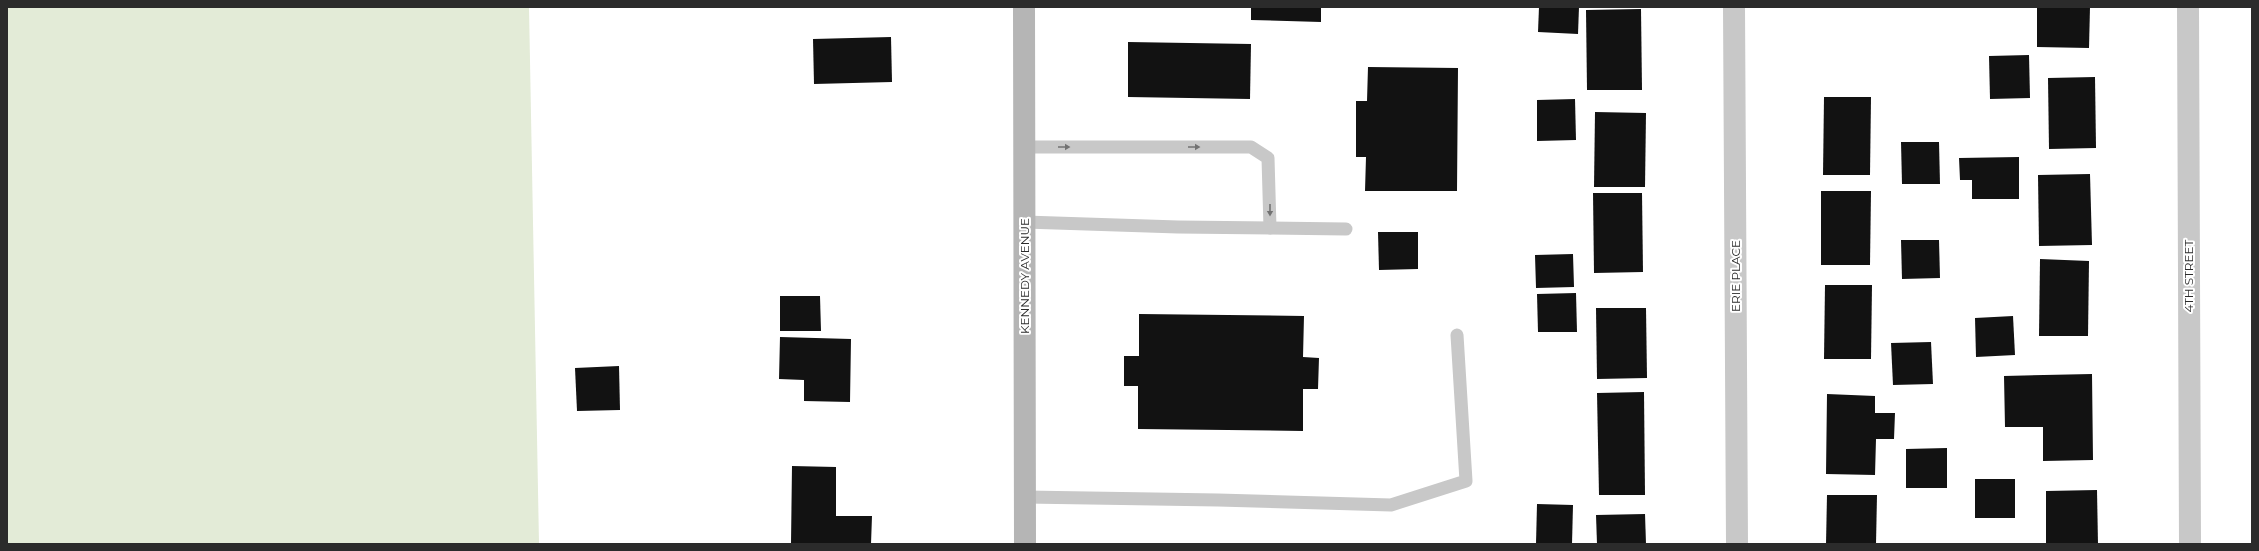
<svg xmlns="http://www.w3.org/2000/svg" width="2259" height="551" font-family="Montserrat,sans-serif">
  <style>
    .green { fill: #e3ebd7 }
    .building { fill: #121212 }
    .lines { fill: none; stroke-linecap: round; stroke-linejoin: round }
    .lane { stroke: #c8c8c8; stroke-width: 13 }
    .street { stroke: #c8c8c8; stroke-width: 22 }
    .secondary { stroke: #b5b5b5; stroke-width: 22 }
    .oneway { fill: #727272 }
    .labels { text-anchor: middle; stroke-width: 4; stroke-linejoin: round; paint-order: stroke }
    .street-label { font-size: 12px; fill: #2b2b2b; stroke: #fff }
  </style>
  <rect width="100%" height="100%" fill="#fff"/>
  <!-- green -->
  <polygon class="green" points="7,7 529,7 539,544 7,544"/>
  <!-- building -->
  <g class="building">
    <polygon points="1251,7 1321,7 1321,22 1251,20"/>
    <polygon points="1539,7 1579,7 1578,34 1538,32"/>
    <polygon points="2037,7 2090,7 2089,48 2037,47"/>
    <polygon points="1641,9 1642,90 1587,90 1586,10"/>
    <polygon points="891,37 892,82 814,84 813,39"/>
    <polygon points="1128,42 1251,44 1250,99 1128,97"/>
    <polygon points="2029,55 2030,98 1990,99 1989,56"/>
    <polygon points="1368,67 1458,68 1457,191 1365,191 1366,157 1356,157 1356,101 1367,101"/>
    <polygon points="2095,77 2096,148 2049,149 2048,78"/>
    <polygon points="1824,97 1871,97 1870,175 1823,175"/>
    <polygon points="1575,99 1576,140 1537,141 1537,100"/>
    <polygon points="1595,112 1646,113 1645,187 1594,187"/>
    <polygon points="1901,142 1939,142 1940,184 1902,184"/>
    <polygon points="2019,157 2019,199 1972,199 1972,180 1960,180 1959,158"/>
    <polygon points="2090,174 2092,245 2039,246 2038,175"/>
    <polygon points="1821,191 1871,191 1870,265 1821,265"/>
    <polygon points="1593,193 1642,193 1643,272 1594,273"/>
    <polygon points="1378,232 1418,232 1418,269 1379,270"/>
    <polygon points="1901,240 1939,240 1940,278 1902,279"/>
    <polygon points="1573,254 1574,287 1536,288 1535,255"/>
    <polygon points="2040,259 2089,261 2088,336 2039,336"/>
    <polygon points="1825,285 1872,285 1871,359 1824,359"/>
    <polygon points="1576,293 1577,332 1538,332 1537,294"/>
    <polygon points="780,296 820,296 821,331 780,331"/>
    <polygon points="1596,308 1646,308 1647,378 1597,379"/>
    <polygon points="1139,314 1304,316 1303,357 1319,358 1318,389 1303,389 1303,431 1138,429 1138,386 1124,386 1124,356 1139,356"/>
    <polygon points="2013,316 2015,355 1976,357 1975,318"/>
    <polygon points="780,337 851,339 850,402 804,401 804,380 779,379"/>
    <polygon points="1931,342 1933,384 1893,385 1891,343"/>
    <polygon points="619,366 620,410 577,411 575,368"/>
    <polygon points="2092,374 2093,460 2043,461 2043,427 2005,427 2004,376"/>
    <polygon points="1644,392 1645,495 1599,495 1597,393"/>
    <polygon points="1827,394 1875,396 1875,413 1895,413 1894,439 1876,439 1875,475 1826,474"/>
    <polygon points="1947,448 1947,488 1906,488 1906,449"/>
    <polygon points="792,466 836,467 836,516 872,516 871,544 791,544"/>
    <rect x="1975" y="479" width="40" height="39"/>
    <polygon points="2097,490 2098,544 2046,544 2046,491"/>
    <polygon points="1827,495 1877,495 1876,544 1826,544"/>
    <polygon points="1537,504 1573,505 1572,544 1536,544"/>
    <polygon points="1645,514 1646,544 1597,544 1596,515"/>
  </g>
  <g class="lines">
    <!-- lane -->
    <g class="lane">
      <polyline points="1025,147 1251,147 1268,158 1270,228"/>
      <polyline points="1025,222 1178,227 1346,229"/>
      <polyline points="1025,497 1218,500 1391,505 1466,481 1457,335"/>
    </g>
    <!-- street -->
    <g class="street">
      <polyline points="1734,7 1737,544"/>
      <polyline points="2188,7 2190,544"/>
    </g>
    <!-- secondary -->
    <polyline class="secondary" points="1024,7 1025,544"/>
  </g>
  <!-- one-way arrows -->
  <defs><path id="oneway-solid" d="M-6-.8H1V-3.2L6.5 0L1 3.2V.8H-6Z"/></defs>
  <g class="oneway">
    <use href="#oneway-solid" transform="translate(1064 147)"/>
    <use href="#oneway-solid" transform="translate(1194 147)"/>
    <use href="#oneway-solid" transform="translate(1270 210) rotate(90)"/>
  </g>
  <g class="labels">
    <!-- street labels -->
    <g class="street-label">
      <text transform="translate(1025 276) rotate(-90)" y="4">KENNEDY AVENUE</text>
      <text transform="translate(1736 276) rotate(-90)" y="4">ERIE PLACE</text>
      <text transform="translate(2189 276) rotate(-90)" y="4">4TH STREET</text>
    </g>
  </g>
  <!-- border -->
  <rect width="2259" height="551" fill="none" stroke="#2b2b2b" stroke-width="16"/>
</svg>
